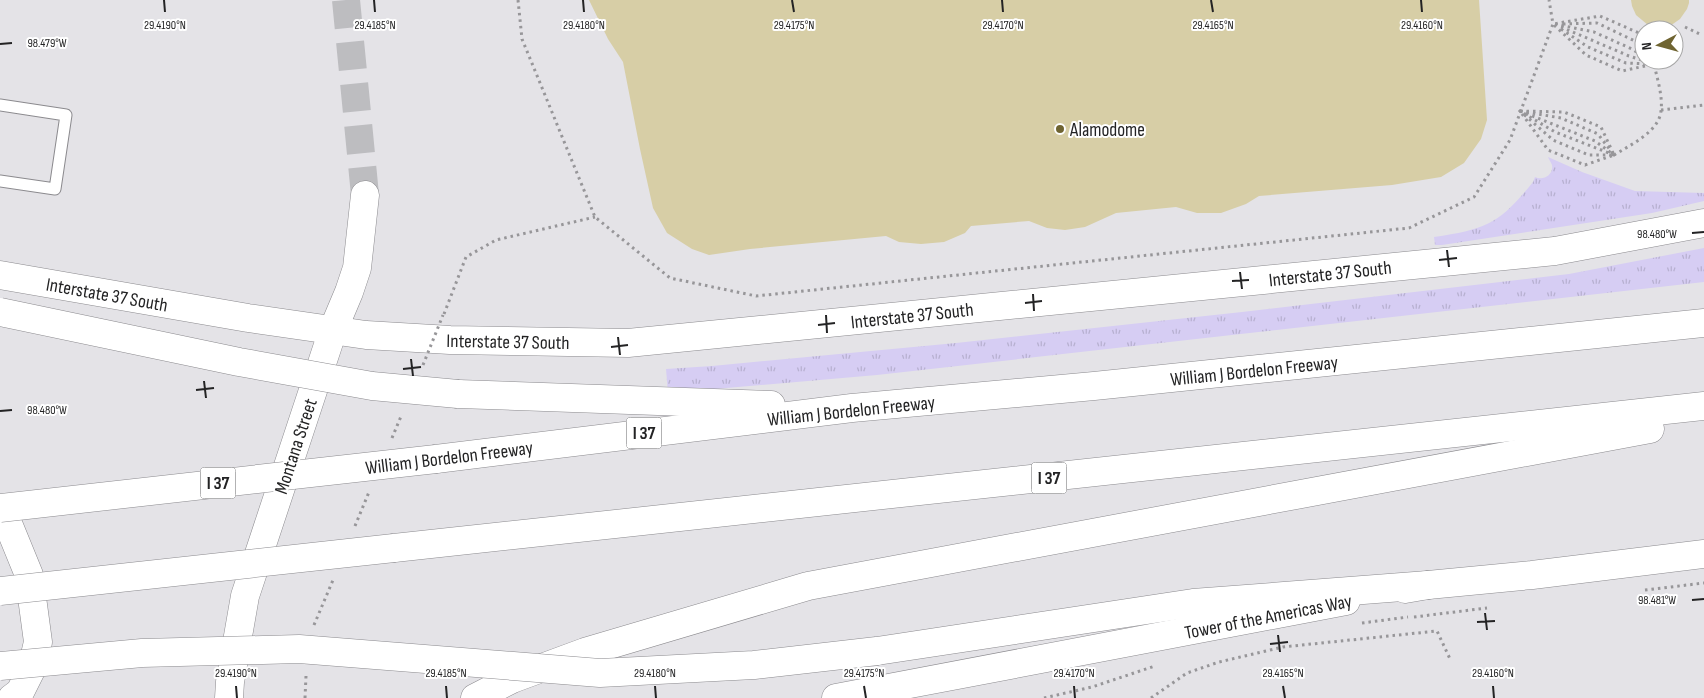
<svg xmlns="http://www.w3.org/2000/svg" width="1704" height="698" font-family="'Sofia Sans Condensed',sans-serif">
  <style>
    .grass { fill: url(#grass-tufts) }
    .building { fill: #d7cea6 }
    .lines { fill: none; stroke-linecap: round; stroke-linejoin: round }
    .tertiary-tunnel { stroke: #bdbdc0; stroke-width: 28; stroke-dasharray: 28 14; stroke-linecap: butt }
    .service-casing { stroke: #8b8a8e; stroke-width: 13 }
    .tertiary-casing { stroke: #8b8a8e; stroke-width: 29 }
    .secondary-casing { stroke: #8b8a8e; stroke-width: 29 }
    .motorway-casing { stroke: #8b8a8e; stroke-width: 29 }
    .path { stroke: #979699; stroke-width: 3; stroke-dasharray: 2.5 4; stroke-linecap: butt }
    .service { stroke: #fff; stroke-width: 11 }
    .tertiary { stroke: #fff; stroke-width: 28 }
    .secondary { stroke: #fff; stroke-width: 28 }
    .motorway { stroke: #fff; stroke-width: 28 }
    .motorway-bridge-casing { stroke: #8b8a8e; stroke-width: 29; stroke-linecap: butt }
    .path-bridge { stroke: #979699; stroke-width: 3; stroke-dasharray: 2.5 4; stroke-linecap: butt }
    .motorway-bridge { stroke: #fff; stroke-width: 28 }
    .ticks { fill: none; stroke: #232324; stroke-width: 2 }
    .poi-dot { fill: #6f6431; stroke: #fff; stroke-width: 2 }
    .labels { text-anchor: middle; stroke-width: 4; stroke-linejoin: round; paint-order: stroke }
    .shield { fill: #fff; stroke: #656566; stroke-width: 1 }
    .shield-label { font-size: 18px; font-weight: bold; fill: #232324 }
    .poi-label { font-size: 19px; fill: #232324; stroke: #fff; text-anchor: start }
    .street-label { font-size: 19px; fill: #232324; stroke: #fff }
    .ticks-label { font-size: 12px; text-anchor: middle; fill: #232324; stroke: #fff; stroke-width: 4; stroke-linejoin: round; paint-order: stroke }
  </style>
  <defs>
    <pattern id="grass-tufts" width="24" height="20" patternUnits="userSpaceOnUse" patternTransform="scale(1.25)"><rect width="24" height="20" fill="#d6cdf3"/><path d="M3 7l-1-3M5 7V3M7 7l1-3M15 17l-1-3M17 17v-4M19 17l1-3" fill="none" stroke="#b7b0d0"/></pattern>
  </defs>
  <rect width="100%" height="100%" fill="#e4e3e7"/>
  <!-- grass -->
  <g class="grass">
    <path d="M1548,157L1582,172L1635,191L1704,193V201L1652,213L1442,245H1435L1434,237C1487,229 1499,224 1533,182L1535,177C1543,181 1554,175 1552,165C1551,162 1549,160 1548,157Z"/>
    <polygon points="1704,248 1704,282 877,375 668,393 666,369 712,366 956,343 1242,312 1569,274"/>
  </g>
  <!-- building -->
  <g class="building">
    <polygon points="589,0 1479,0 1487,120 1481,139 1464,163 1441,177 1392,185 1259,196 1246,204 1221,213 1197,213 1176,207 1116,213 1085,227 1065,230 1047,228 1029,221 971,226 965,233 944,242 921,244 899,242 886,236 750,249 709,255 692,249 667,233 653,208 640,149 623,62 608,39"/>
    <polygon points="1631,0 1689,0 1689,3 1687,9 1680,19 1670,26 1659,28 1648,25 1636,15 1632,6"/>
  </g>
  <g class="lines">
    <!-- tertiary-tunnel -->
    <polyline class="tertiary-tunnel" points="346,0 365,195"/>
    <defs>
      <polyline id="service" points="0,105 66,115 55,189 0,181"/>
      <polyline id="tertiary" points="229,698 230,682 245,596 333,330 349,292 357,268 365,195"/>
      <g id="secondary">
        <polyline points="0,275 248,318 366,335 450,340 628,343 1555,251 1704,223"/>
        <polyline points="1405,589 1428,585 1532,575 1704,554"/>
        <polyline points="836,698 1346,601"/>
      </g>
      <g id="motorway">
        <polyline points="458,394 771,405"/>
        <polyline points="436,459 852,408 1094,386 1704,323"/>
        <polyline points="0,514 9,526 29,575 38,642 32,668 20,692 12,698"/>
        <polyline points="394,548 1704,406"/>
        <polyline points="877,651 1193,603 1428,585"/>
        <polyline points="475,698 512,679 585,652 808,586 1650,429"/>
      </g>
    </defs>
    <!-- service casing -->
    <use href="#service" class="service-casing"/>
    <!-- tertiary casing -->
    <use href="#tertiary" class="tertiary-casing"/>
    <!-- secondary casing -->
    <use href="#secondary" class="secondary-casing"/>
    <!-- motorway casing -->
    <use href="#motorway" class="motorway-casing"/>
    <!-- path -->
    <g class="path">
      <polyline points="518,0 522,39 595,217 670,278 756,296 1409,228 1474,197 1510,140 1553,24 1549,0"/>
      <polyline points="1555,24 1594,32 1632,49 1644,57"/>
      <polyline points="1563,24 1597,23 1635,41 1644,52"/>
      <polyline points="1561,27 1629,56 1648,62"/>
      <polyline points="1685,27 1702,35"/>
      <polyline points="1561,29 1588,47 1626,63 1649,64"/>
      <polyline points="1644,44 1639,33 1600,16 1553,24 1586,55 1622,71 1654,64 1652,60"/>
      <polyline points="1661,110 1704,105"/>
      <polygon points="1520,111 1564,112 1601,127 1614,155 1585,165 1548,150"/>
      <polygon points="1520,111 1561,118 1598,134 1614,155 1589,155 1553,140"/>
      <polygon points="1520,111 1595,141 1614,155 1555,132"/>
      <path d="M1614,155C1630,145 1659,132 1661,111C1663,96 1657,78 1654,64"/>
      <polyline points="444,314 466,257 496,240 595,217"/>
      <polyline points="392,438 402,414"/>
      <polyline points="355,526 369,492"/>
      <polyline points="1645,590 1704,583"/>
      <polyline points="1414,617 1487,608"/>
      <polyline points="1362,623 1408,617"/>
      <polyline points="314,625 333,580"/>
      <polyline points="305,698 306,676"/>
      <polyline points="1044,698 1092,687 1155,666"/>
      <polyline points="1151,698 1187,673 1219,662 1283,647 1437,631 1451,661"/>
    </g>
    <!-- service -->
    <use href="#service" class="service"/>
    <!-- tertiary -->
    <use href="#tertiary" class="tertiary"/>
    <!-- secondary -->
    <use href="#secondary" class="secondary"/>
    <!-- motorway -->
    <use href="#motorway" class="motorway"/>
    <defs>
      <g id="motorway-bridge">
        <polyline points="0,312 239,362 372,386 458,394"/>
        <polyline points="0,508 436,459"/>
        <polyline points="0,591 394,548"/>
        <polyline points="0,666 142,653 299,649 600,673 754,665 877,651"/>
      </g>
    </defs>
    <!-- motorway-bridge casing -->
    <use href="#motorway-bridge" class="motorway-bridge-casing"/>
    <!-- path-bridge -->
    <polyline class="path-bridge" points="423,365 443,315"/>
    <!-- motorway-bridge -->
    <use href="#motorway-bridge" class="motorway-bridge"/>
  </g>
  <!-- ticks -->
  <path class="ticks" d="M164,0L165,12M374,0L375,12M583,0L584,12M792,0L794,12M1002,0L1003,12M1211,0L1213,12M1421,0L1422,12M0,44L12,43M1692,233L1704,232M1447,250L1449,267M1439,260L1457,258M1240,272L1242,289M1232,281L1249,280M1033,294L1034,311M1025,303L1042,301M826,315L827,333M818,325L835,323M618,337L620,355M611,347L628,345M411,359L413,376M403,369L421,367M204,381L206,398M196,390L214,388M0,411L12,410M1692,600L1704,599M1485,613L1487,630M1477,622L1495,621M1278,635L1280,652M1270,644L1288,642M236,686L237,698M446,686L447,698M655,686L656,698M864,686L866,698M1074,686L1075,698M1283,686L1285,698M1493,686L1494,698"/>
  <!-- markers -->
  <circle class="poi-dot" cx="1060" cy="129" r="5"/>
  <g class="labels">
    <!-- shield labels -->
    <g class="shield">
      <rect x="626.5" y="417.5" width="35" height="31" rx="4"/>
      <rect x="1031.5" y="462.5" width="35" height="31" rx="4"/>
      <rect x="200.5" y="467.5" width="35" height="31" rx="4"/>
    </g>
    <g class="shield-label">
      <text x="644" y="439">I 37</text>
      <text x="1049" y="484">I 37</text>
      <text x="218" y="489">I 37</text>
    </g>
    <!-- poi labels -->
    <g class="poi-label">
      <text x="1070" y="136">Alamodome</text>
    </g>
    <!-- street labels -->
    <g class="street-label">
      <text transform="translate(1330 273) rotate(-6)" y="7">Interstate 37 South</text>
      <text transform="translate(107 294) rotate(10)" y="7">Interstate 37 South</text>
      <text transform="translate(912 315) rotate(-6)" y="7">Interstate 37 South</text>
      <text transform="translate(508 341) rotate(1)" y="7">Interstate 37 South</text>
      <text transform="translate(1254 370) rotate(-6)" y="7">William J Bordelon Freeway</text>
      <text transform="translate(851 410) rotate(-6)" y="7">William J Bordelon Freeway</text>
      <text transform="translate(295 446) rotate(-72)" y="7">Montana Street</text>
      <text transform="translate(449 457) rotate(-7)" y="7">William J Bordelon Freeway</text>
      <text transform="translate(1268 616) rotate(-11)" y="7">Tower of the Americas Way</text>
    </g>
  </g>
  <g class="ticks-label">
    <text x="165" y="29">29.4190°N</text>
    <text x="375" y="29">29.4185°N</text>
    <text x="584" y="29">29.4180°N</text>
    <text x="794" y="29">29.4175°N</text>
    <text x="1003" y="29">29.4170°N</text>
    <text x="1213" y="29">29.4165°N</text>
    <text x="1422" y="29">29.4160°N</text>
    <text x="47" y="47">98.479°W</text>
    <text x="1657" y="238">98.480°W</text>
    <text x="47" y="414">98.480°W</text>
    <text x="1657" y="604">98.481°W</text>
    <text x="236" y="677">29.4190°N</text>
    <text x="446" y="677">29.4185°N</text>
    <text x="655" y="677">29.4180°N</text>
    <text x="864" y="677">29.4175°N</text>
    <text x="1074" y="677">29.4170°N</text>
    <text x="1283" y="677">29.4165°N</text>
    <text x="1493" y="677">29.4160°N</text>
  </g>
  <!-- north arrow -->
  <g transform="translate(1659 45) rotate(264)"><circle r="24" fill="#ffffff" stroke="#a7a7a7"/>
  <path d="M0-4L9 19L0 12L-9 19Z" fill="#6f6431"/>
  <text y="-8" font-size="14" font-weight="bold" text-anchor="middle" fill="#232324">N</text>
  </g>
</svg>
